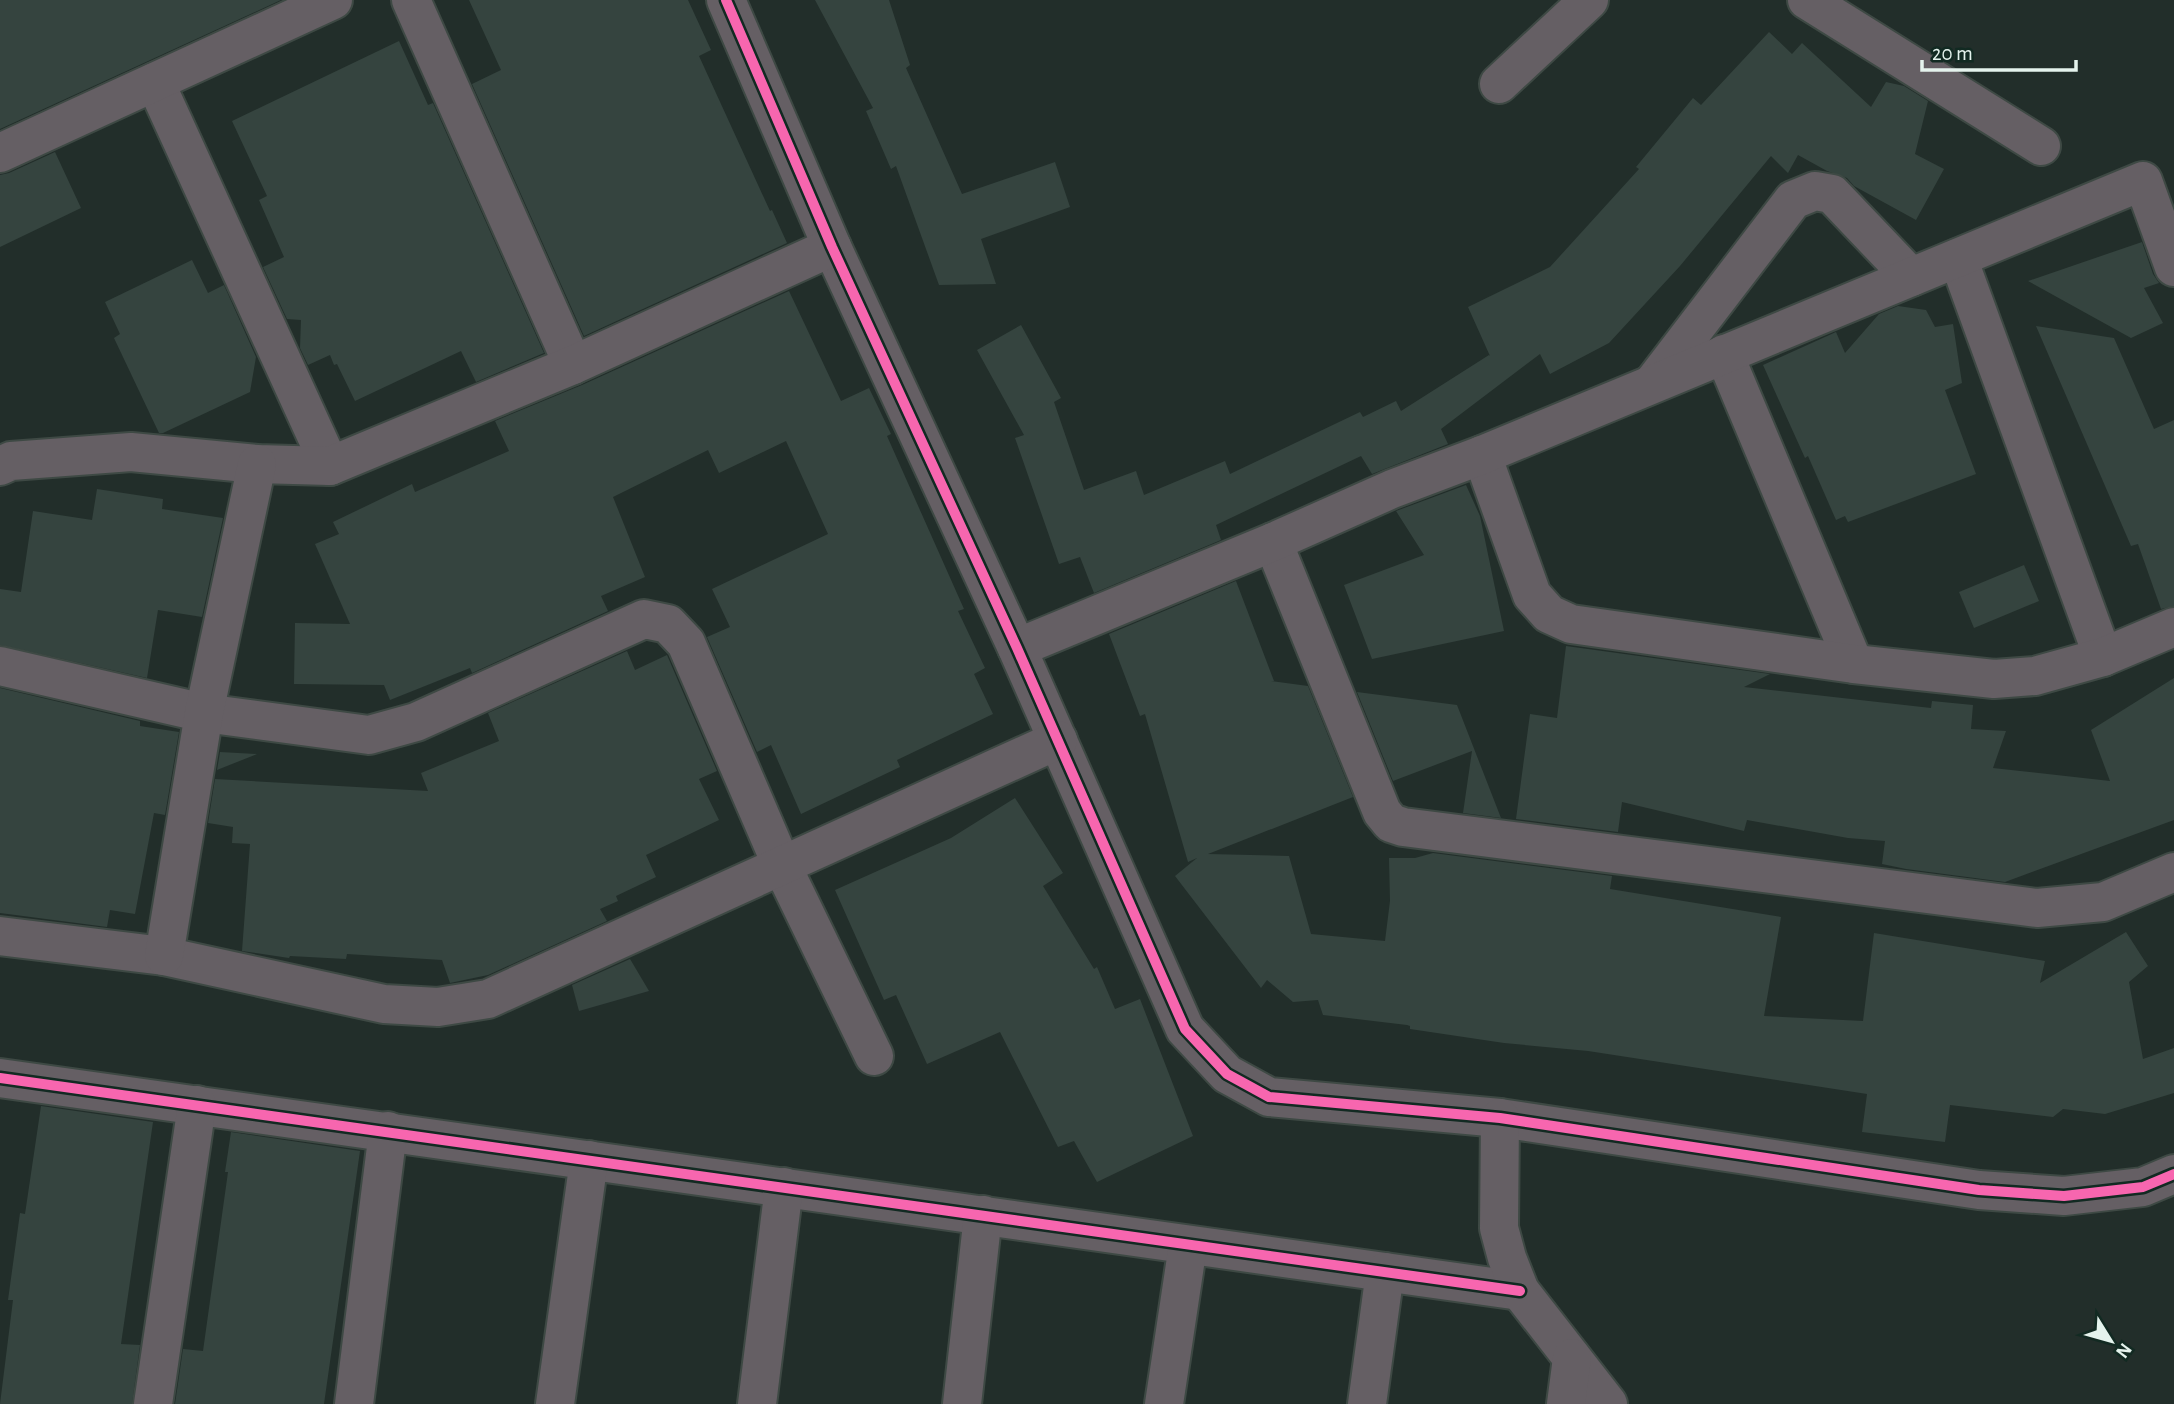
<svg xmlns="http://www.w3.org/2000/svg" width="2174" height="1404" font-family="'Alegreya Sans',sans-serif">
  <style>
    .building { fill: #35443f }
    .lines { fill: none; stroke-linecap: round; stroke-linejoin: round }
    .minor-casing { stroke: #3e4944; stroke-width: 42 }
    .minor { stroke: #655f64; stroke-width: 38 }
    .cycleway-casing { stroke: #122a22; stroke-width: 15 }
    .cycleway { stroke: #f766af; stroke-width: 10 }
  </style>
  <rect width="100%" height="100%" fill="#222e2a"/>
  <!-- building -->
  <g class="building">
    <polygon points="0,0 281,0 0,129"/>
    <polygon points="469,0 688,0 711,50 699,56 770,211 772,210 787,243 584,336 472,84 501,70"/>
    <polygon points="815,0 889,0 910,65 906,68 962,194 1055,162 1070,207 981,239 996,284 939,285 896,166 891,169 866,111 873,108"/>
    <polygon points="1769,32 1792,54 1802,43 1871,107 1886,82 1904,86 1928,101 1915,154 1944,169 1916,220 1854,186 1847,178 1827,171 1798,155 1788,173 1771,156 1680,266 1609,343 1550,374 1540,354 1441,429 1448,444 1372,474 1361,456 1216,525 1221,540 1094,593 1080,557 1059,564 1015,438 1024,435 977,350 1021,325 1061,398 1054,402 1084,490 1136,471 1144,495 1225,461 1230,474 1360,412 1363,417 1396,401 1401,411 1489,355 1490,356 1468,307 1550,267 1639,169 1636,167 1693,98 1701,105"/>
    <polygon points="399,41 428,105 433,103 544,353 476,382 461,351 355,401 337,364 334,365 330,355 308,365 300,348 301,320 287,319 263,267 284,257 259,200 267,196 232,121"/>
    <polygon points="55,152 81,208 0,247 0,175 9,173"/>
    <polygon points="2142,242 2153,274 2159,283 2144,288 2163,323 2131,338 2028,281"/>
    <polygon points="192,260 208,293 224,285 256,357 250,392 163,433 159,433 114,338 120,334 105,302"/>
    <polygon points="789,291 841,401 869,388 891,434 887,436 964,609 958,611 985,668 974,674 993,714 897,760 900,767 801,814 771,745 757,752 707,637 730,627 712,589 828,534 786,441 719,473 708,450 613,497 645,577 601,596 608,611 472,673 470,668 390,700 384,685 294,684 295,623 350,624 315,544 339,534 333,522 412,484 415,492 509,451 495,421 582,385"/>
    <polygon points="1898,306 1926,310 1935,327 1953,324 1962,383 1945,390 1976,474 1848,522 1845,516 1836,520 1808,456 1805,458 1763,365 1836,332 1845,353 1879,314"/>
    <polygon points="2036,326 2114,338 2154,429 2174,420 2174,606 2161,609 2138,544 2131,546"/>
    <polygon points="1466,485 1480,516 1504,631 1372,659 1344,585 1424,555 1396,511"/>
    <polygon points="97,489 163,499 162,509 223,518 202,617 158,610 147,678 0,645 0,589 21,592 33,511 92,520"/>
    <polygon points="2024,565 2039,601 1974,628 1959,592"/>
    <polygon points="1236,581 1274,681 1271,681 1308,686 1353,797 1208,854 1289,856 1311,934 1385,941 1390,901 1389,858 1415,858 1433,853 1612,876 1610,889 1781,917 1764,1016 1863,1021 1874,933 2045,961 2040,983 2126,932 2148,966 2129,982 2143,1059 2174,1048 2174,1093 2105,1114 2063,1109 2053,1117 1950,1105 1945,1142 1862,1132 1867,1094 1588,1051 1504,1043 1410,1029 1410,1026 1407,1025 1323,1015 1318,1000 1293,1002 1267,980 1261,988 1175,876 1197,858 1188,862 1145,714 1140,716 1109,634"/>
    <polygon points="1566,646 1770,674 1744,687 1931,708 1932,701 1973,705 1971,729 2006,731 1993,768 2110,781 2091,730 2174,678 2174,820 2005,882 1906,869 1882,864 1885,841 1848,838 1747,820 1744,831 1622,802 1618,832 1516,819 1530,714 1557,718"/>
    <polygon points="627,651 635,670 667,655 717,771 699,779 719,820 646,855 656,877 616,896 618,901 600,909 607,921 488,975 450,983 442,960 347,954 346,959 290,956 289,958 242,951 250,844 232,843 233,827 208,823 215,779 428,791 421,773 499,741 488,713"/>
    <polygon points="0,688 140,721 140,726 179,732 165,815 154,813 135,914 110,910 107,927 0,913"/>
    <polygon points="1357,692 1457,705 1501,818 1463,813 1472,751 1393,781"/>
    <polygon points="220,752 257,754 217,770"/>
    <polygon points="1015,798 1063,873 1043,886 1094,969 1097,967 1115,1009 1140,999 1193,1136 1097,1182 1074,1141 1058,1147 1000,1032 927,1064 896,995 884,1000 835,890 951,838"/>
    <polygon points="630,959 649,991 579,1011 572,985"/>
    <polygon points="41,1106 153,1122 121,1344 140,1345 132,1404 0,1404 13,1300 8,1300 20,1213 25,1214"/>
    <polygon points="231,1132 360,1151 324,1404 175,1404 183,1349 203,1351 228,1172 225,1172"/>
  </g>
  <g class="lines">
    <defs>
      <g id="minor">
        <polyline points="411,0 573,365"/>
        <polyline points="726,0 832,247 1017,648 1185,1029 1227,1074 1269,1097 1500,1118 1979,1190 2064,1196 2143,1187 2174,1174"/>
        <polyline points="1807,0 2041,146"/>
        <polyline points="155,82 330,466"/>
        <polyline points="1499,84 1589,0"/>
        <polyline points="0,153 333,0"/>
        <polyline points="1958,258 2103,657"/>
        <polyline points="1724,354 1854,664"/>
        <polyline points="1653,383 1793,200 1815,191 1832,194 1911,277"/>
        <polyline points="1482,455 1532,595 1549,614 1571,624 1854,664 1994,679 2035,676 2103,657 2174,627"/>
        <polyline points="0,466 11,461 131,452 257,464 330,466 573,365 832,247"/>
        <polyline points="1273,542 1382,812 1391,823 1403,827 2037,908 2103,902 2174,872"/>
        <polyline points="1017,648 1273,542 1392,489 1482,455 2143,181 2174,267"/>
        <polyline points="0,666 204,713 369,735 416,722 644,619 668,624 686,643 782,866 874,1056"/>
        <polyline points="0,936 164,956 384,1004 438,1007 488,999 1058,740"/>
        <polyline points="164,956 204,713 257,464"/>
        <polyline points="0,1078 1520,1291"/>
        <polyline points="1500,1118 1499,1228 1507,1258 1520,1291 1608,1404"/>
        <polyline points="153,1404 197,1105"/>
        <polyline points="354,1404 388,1131"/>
        <polyline points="555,1404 589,1160"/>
        <polyline points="757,1404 784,1187"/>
        <polyline points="962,1404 983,1215"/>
        <polyline points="1164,1404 1188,1245"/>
        <polyline points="1367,1404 1385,1272"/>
        <polyline points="1566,1404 1572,1358"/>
      </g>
    </defs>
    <!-- minor casing -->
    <use href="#minor" class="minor-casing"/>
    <!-- minor -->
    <use href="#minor" class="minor"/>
    <defs>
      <g id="cycleway">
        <polyline points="726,0 832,247 1017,648 1185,1029 1227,1074 1269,1097 1500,1118 1979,1190 2064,1196 2143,1187 2174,1174"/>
        <polyline points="0,1078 1520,1291"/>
      </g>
    </defs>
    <!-- cycleway casing -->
    <use href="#cycleway" class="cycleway-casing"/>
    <!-- cycleway -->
    <use href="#cycleway" class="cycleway"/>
  </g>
  <!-- north arrow -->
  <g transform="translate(2111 1341) rotate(127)" stroke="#122a22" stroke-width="5" paint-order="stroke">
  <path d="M0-5L12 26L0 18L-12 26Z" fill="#e5f3ed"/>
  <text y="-10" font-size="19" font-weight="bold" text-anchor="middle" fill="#e5f3ed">N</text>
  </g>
  <!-- scale -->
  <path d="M1922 60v10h154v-10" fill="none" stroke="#e5f3ed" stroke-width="3.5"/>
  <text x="1932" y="60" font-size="21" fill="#e5f3ed" stroke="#122a22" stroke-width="5" paint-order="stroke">20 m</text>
</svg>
